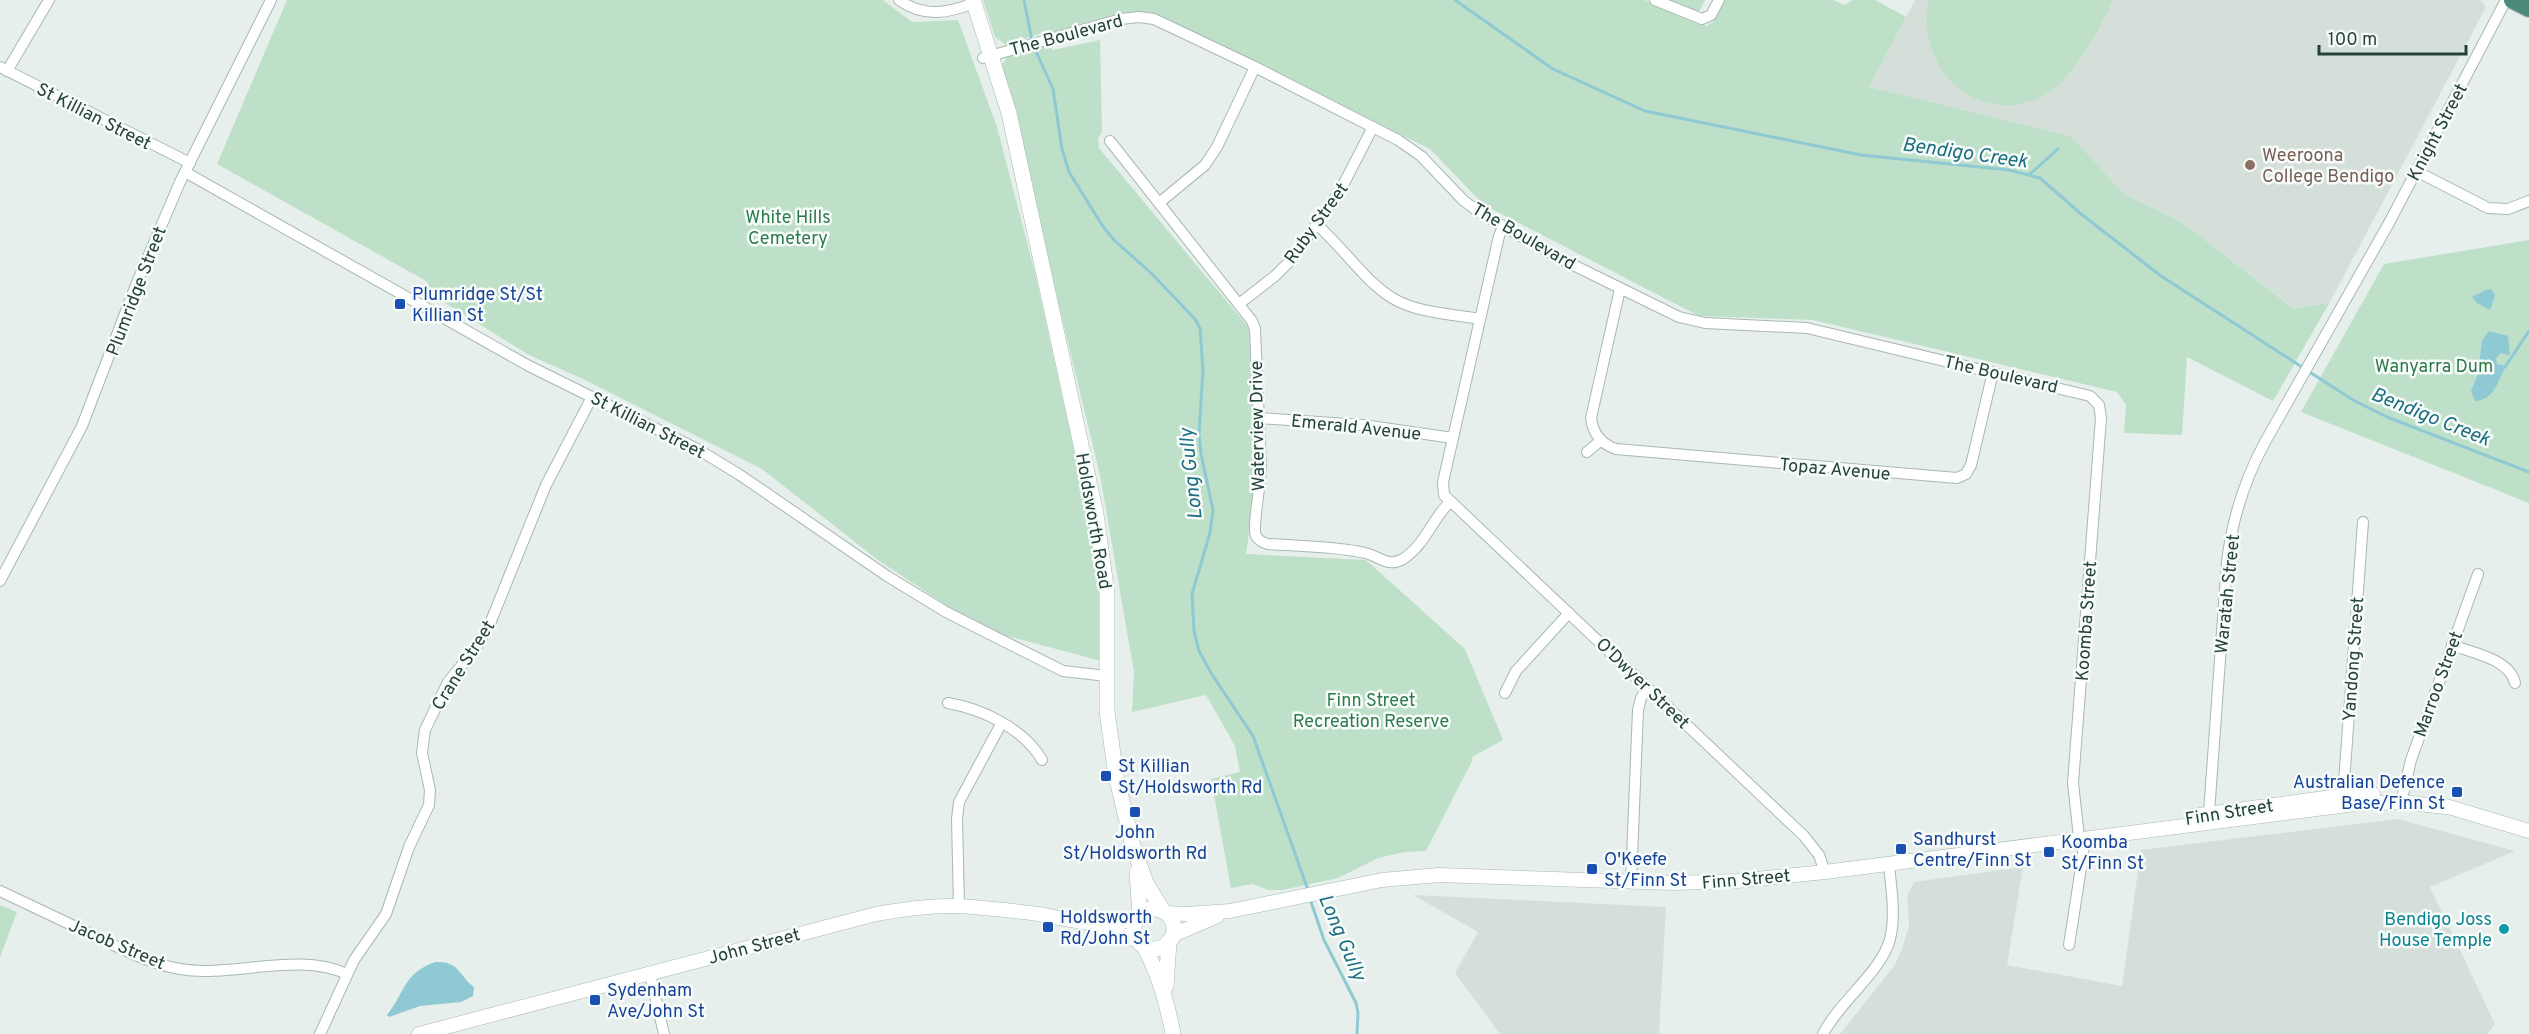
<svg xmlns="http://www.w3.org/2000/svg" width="2529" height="1034" font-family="Overpass,sans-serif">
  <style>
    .built { fill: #d4dfda }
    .green { fill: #bfe0c8 }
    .water { fill: #8ec9d4 }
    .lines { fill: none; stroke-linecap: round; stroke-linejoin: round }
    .stream { stroke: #8ec9d4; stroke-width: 3 }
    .minor-casing { stroke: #a8b8b2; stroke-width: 12 }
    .tertiary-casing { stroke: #a8b8b2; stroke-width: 15 }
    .secondary-casing { stroke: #a4bbb3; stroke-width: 16 }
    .trunk-casing { stroke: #c2cac8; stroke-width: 20 }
    .minor { stroke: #fff; stroke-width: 10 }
    .tertiary { stroke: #fff; stroke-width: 14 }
    .secondary { stroke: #fff; stroke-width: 15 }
    .trunk { stroke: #4c8a7c; stroke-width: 18 }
    .education-dot { fill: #8d6e63; stroke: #f7fbf9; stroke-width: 2 }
    .transit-dot { fill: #1a4fb4; stroke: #f7fbf9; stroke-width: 2 }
    .culture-dot { fill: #0f9aa8; stroke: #f7fbf9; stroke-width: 2 }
    .labels { text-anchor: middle; stroke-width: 5; stroke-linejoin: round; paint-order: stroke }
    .street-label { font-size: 18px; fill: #24423a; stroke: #f7fbf9 }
    .education-label { font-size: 18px; fill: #785e54; stroke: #f7fbf9; text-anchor: start }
    .park-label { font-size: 18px; fill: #2d7a4b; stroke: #f7fbf9 }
    .transit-label { font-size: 18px; fill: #164399; stroke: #f7fbf9; text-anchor: start }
    .culture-label { font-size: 18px; fill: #0d838f; stroke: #f7fbf9; text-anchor: end }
    .water-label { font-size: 20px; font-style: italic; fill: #1c6f80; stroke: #f7fbf9 }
  </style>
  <rect width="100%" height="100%" fill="#e6efeb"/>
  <!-- built -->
  <g class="built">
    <polygon points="1915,0 2480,0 2486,7 2330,302 2295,309 2183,223 2124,194 2071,136 1869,87"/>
    <polygon points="2398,819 2515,851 2430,887 2495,1024 2487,1034 1840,1034 1894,966 1902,949 1909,926 1907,896 1914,882 2023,867 2007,965 2122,986 2141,850"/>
    <polygon points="1413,895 1666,907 1659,1034 1500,1034 1455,973 1478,932"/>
  </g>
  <!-- green -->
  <g class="green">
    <polygon points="287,0 883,0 912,22 958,20 997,127 1035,273 1099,564 1101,661 982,629 878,560 762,469 585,380 529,355 424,290 428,282 217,164"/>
    <path d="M983,0H1645L1706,26L1713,22L1725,0H1833L1844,5L1853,0H1875L1906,17L1869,87L2071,136L2124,194L2183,223L2294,309L2330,302L2273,401L2187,357L2182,435L2124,433L2126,405L2117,392L1813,320L1699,316L1484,205L1430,149L1163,17C1123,6 1082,25 1043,36L1042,33L1006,45L995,37Z"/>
    <polygon points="1668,0 1705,0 1698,13"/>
    <path d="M1929,0H2113C2098,32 2072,83 2039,98C1975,127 1914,65 1929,0Z"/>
    <polygon points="1100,40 1102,132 1098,139 1099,148 1249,328 1256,483 1246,554 1366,560 1465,649 1503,740 1472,757 1472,761 1426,851 1405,852 1378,858 1338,878 1282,890 1268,890 1252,884 1231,888 1211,779 1240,772 1235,746 1206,695 1132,712 1134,672 1100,475 1001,66 1007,57 1049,45 1053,50"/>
    <polygon points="2529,240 2529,503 2301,412 2384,264"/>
    <polygon points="0,905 17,912 0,957"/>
  </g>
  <!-- water -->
  <g class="water">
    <polygon points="2488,289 2492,290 2495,296 2490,310 2477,303 2472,297"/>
    <path d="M2489,331L2508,336L2510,355L2500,353L2496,359L2497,364L2505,366V368C2497,383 2494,400 2475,401L2471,391L2478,374L2482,341Z"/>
    <path d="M435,962C460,961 458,975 474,987L473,996L461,1002L420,1006L389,1017L387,1015C406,991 403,974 435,962Z"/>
  </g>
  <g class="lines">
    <!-- stream -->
    <g class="stream">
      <polyline points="1024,0 1032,41"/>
      <polyline points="1455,0 1553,69 1645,111 1861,155 2009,170 2040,178 2081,214 2161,276 2353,400 2387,417 2529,472"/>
      <polyline points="1034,47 1053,89 1062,149 1069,172 1102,225 1114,240 1151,273 1195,319 1200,328 1203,370 1199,433 1201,454 1213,510 1210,533 1192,594 1194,631 1199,651 1211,673 1253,736 1308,890"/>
      <polyline points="2030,174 2058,149"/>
      <polyline points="2505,367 2529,331"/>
      <polyline points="1310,899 1324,940 1356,1003 1358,1013 1357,1034"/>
    </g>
    <defs>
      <g id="minor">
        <path d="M899,0C924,18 948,13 974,3"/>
        <polyline points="1655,0 1702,19 1711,15 1719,0"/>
        <polyline points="983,58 1121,19 1139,17 1154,19 1255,67 1398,140 1421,156 1463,200 1480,213 1563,260 1679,317 1705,323 1807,328 2090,396 2099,405 2101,418 2073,783 2079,837"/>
        <polyline points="0,67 190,163"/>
        <polyline points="7,71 49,0"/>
        <path d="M1110,141L1252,321L1255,329L1261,468C1261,482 1252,528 1256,536C1259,541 1263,543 1268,544C1298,546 1335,546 1365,553C1379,556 1388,568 1403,559C1425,545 1432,519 1450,502"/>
        <polyline points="2416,171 2488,208 2508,209 2529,201"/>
        <polyline points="185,172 529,366 699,450 740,475 887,576 946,612 1063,671 1107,676"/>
        <polyline points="1159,203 1205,165 1217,147 1255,67"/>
        <path d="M1316,224C1342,246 1365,282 1394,299C1418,313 1452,314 1480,319"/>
        <polyline points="1503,227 1499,236 1443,482 1444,495 1804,836 1819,855 1825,872"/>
        <path d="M1620,289L1591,418C1593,434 1601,444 1616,449L1957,478L1966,474L1971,465L1993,372"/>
        <polyline points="1239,304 1275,276 1291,260 1340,191 1373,127"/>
        <polyline points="1259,418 1363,425 1453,438"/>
        <polyline points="1587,452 1600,441"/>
        <polyline points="0,581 82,426 136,285 180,182 271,0"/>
        <path d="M2452,645C2472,653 2510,659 2515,683"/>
        <polyline points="1505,693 1516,671 1569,613"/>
        <path d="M948,703C983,709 1024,729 1042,760"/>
        <polyline points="2403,794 2411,760 2478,574"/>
        <polyline points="2343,796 2363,522"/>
        <path d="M2209,813L2227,562C2232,520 2245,479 2265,442L2389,223L2506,0"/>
        <polyline points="1631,881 1638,710 1641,698 1647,689"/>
        <path d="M0,891C31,906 63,921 95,936C122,949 150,964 180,969C232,978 298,951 347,974"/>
        <polyline points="959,906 957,819 959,802 1001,724"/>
        <polyline points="2069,945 2083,855 2083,837"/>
        <polyline points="650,974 664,1034"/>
        <polyline points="320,1034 354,960 386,914 409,847 429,805 430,790 422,753 425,730 448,682 476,648 489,626 546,485 592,397"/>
        <path d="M1823,1034C1839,1002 1882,971 1890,939C1896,915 1891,888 1889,864"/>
      </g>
      <g id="tertiary">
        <polyline points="2439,804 2529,831"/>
        <polyline points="2193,816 2354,794 2373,794"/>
        <polyline points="1166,913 1187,914 1230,911 1382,880 1439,875 1674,883 1737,881 1825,872 2355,804 2402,802 2445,807"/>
        <polyline points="1101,927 1139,941"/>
        <polyline points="1173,935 1217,916"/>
        <path d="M419,1034L876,914C909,908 940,904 973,907C995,909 1016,911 1038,914C1071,920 1106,930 1138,917"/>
      </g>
      <g id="secondary">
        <polyline points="973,0 1009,113 1096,514 1107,594 1107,711 1116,776 1133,846 1146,883 1163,911"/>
        <polyline points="1137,872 1140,915"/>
        <circle cx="1154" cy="929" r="20"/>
        <path d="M1143,945C1159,973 1167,1002 1173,1034"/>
        <polyline points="1166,986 1169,941"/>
      </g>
      <polyline id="trunk" points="2513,0 2529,8"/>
    </defs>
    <!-- minor casing -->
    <use href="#minor" class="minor-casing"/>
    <!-- tertiary casing -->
    <use href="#tertiary" class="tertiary-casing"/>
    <!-- secondary casing -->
    <use href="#secondary" class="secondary-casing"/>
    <!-- trunk casing -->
    <use href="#trunk" class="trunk-casing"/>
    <!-- minor -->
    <use href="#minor" class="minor"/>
    <!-- tertiary -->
    <use href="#tertiary" class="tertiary"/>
    <!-- secondary -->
    <use href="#secondary" class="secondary"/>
    <!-- trunk -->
    <use href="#trunk" class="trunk"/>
  </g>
  <!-- markers -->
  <circle class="education-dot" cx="2250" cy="165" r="6"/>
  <g class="transit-dot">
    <rect x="394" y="298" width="12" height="12" rx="3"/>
    <rect x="1100" y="770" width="12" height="12" rx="3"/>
    <rect x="2451" y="786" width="12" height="12" rx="3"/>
    <rect x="1129" y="806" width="12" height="12" rx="3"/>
    <rect x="1895" y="843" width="12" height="12" rx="3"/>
    <rect x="2043" y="846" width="12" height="12" rx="3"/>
    <rect x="1586" y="863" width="12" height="12" rx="3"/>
    <rect x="1042" y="921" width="12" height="12" rx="3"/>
    <rect x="589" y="994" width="12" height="12" rx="3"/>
  </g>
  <circle class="culture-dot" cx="2504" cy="929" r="6"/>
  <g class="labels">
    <!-- street labels -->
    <g class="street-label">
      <text transform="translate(1066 35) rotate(-15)" y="6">The Boulevard</text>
      <text transform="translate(94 116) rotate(27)" y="6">St Killian Street</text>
      <text transform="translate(2437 132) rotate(-62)" y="6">Knight Street</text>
      <text transform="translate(1316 223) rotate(-54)" y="6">Ruby Street</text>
      <text transform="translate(1524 236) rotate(30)" y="6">The Boulevard</text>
      <text transform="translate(136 291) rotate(-69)" y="6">Plumridge Street</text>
      <text transform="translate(2001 374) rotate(13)" y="6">The Boulevard</text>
      <text transform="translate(648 425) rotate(27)" y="6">St Killian Street</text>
      <text transform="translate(1257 426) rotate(-91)" y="6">Waterview Drive</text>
      <text transform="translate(1356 427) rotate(6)" y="6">Emerald Avenue</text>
      <text transform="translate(1835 469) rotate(5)" y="6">Topaz Avenue</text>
      <text transform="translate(1094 521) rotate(80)" y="6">Holdsworth Road</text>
      <text transform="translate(2227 594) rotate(-84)" y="6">Waratah Street</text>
      <text transform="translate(2086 621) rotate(-86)" y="6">Koomba Street</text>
      <text transform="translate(2353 659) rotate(-86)" y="6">Yandong Street</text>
      <text transform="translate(463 665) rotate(-58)" y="6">Crane Street</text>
      <text transform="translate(1643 683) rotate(44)" y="6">O'Dwyer Street</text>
      <text transform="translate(2438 684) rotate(-70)" y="6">Marroo Street</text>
      <text transform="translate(2229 812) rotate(-9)" y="6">Finn Street</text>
      <text transform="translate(1746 879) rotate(-5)" y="6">Finn Street</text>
      <text transform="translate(117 944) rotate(23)" y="6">Jacob Street</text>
      <text transform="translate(754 946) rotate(-15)" y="6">John Street</text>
    </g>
    <!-- education labels -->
    <g class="education-label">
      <text x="2262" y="161">Weeroona<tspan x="2262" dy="21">College Bendigo</tspan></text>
    </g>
    <!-- park labels -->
    <g class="park-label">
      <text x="788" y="223">White Hills<tspan x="788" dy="21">Cemetery</tspan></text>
      <text x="2434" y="372">Wanyarra Dum</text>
      <text x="1371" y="706">Finn Street<tspan x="1371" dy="21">Recreation Reserve</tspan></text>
    </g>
    <!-- transit labels -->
    <g class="transit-label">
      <text x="412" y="300">Plumridge St/St<tspan x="412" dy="21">Killian St</tspan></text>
      <text x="1118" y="772">St Killian<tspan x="1118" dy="21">St/Holdsworth Rd</tspan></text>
      <text x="2445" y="788" text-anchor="end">Australian Defence<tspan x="2445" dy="21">Base/Finn St</tspan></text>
      <text x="1135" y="838" text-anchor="middle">John<tspan x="1135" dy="21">St/Holdsworth Rd</tspan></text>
      <text x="1913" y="845">Sandhurst<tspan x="1913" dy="21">Centre/Finn St</tspan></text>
      <text x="2061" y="848">Koomba<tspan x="2061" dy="21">St/Finn St</tspan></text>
      <text x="1604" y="865">O'Keefe<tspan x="1604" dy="21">St/Finn St</tspan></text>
      <text x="1060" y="923">Holdsworth<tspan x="1060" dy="21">Rd/John St</tspan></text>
      <text x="607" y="996">Sydenham<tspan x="607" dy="21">Ave/John St</tspan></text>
    </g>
    <!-- culture labels -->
    <g class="culture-label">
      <text x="2492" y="925">Bendigo Joss<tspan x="2492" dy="21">House Temple</tspan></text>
    </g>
    <!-- water labels -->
    <g class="water-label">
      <text transform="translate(1965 152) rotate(8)" y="7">Bendigo Creek</text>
      <text transform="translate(2431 416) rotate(22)" y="7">Bendigo Creek</text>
      <text transform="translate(1190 474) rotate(-96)" y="7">Long Gully</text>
      <text transform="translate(1343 937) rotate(67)" y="7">Long Gully</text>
    </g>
  </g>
  <!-- scale -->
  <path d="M2319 45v9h147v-9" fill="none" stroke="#24423a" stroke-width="3"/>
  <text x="2328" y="45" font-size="18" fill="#24423a" stroke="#f7fbf9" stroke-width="4.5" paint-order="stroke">100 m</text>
</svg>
